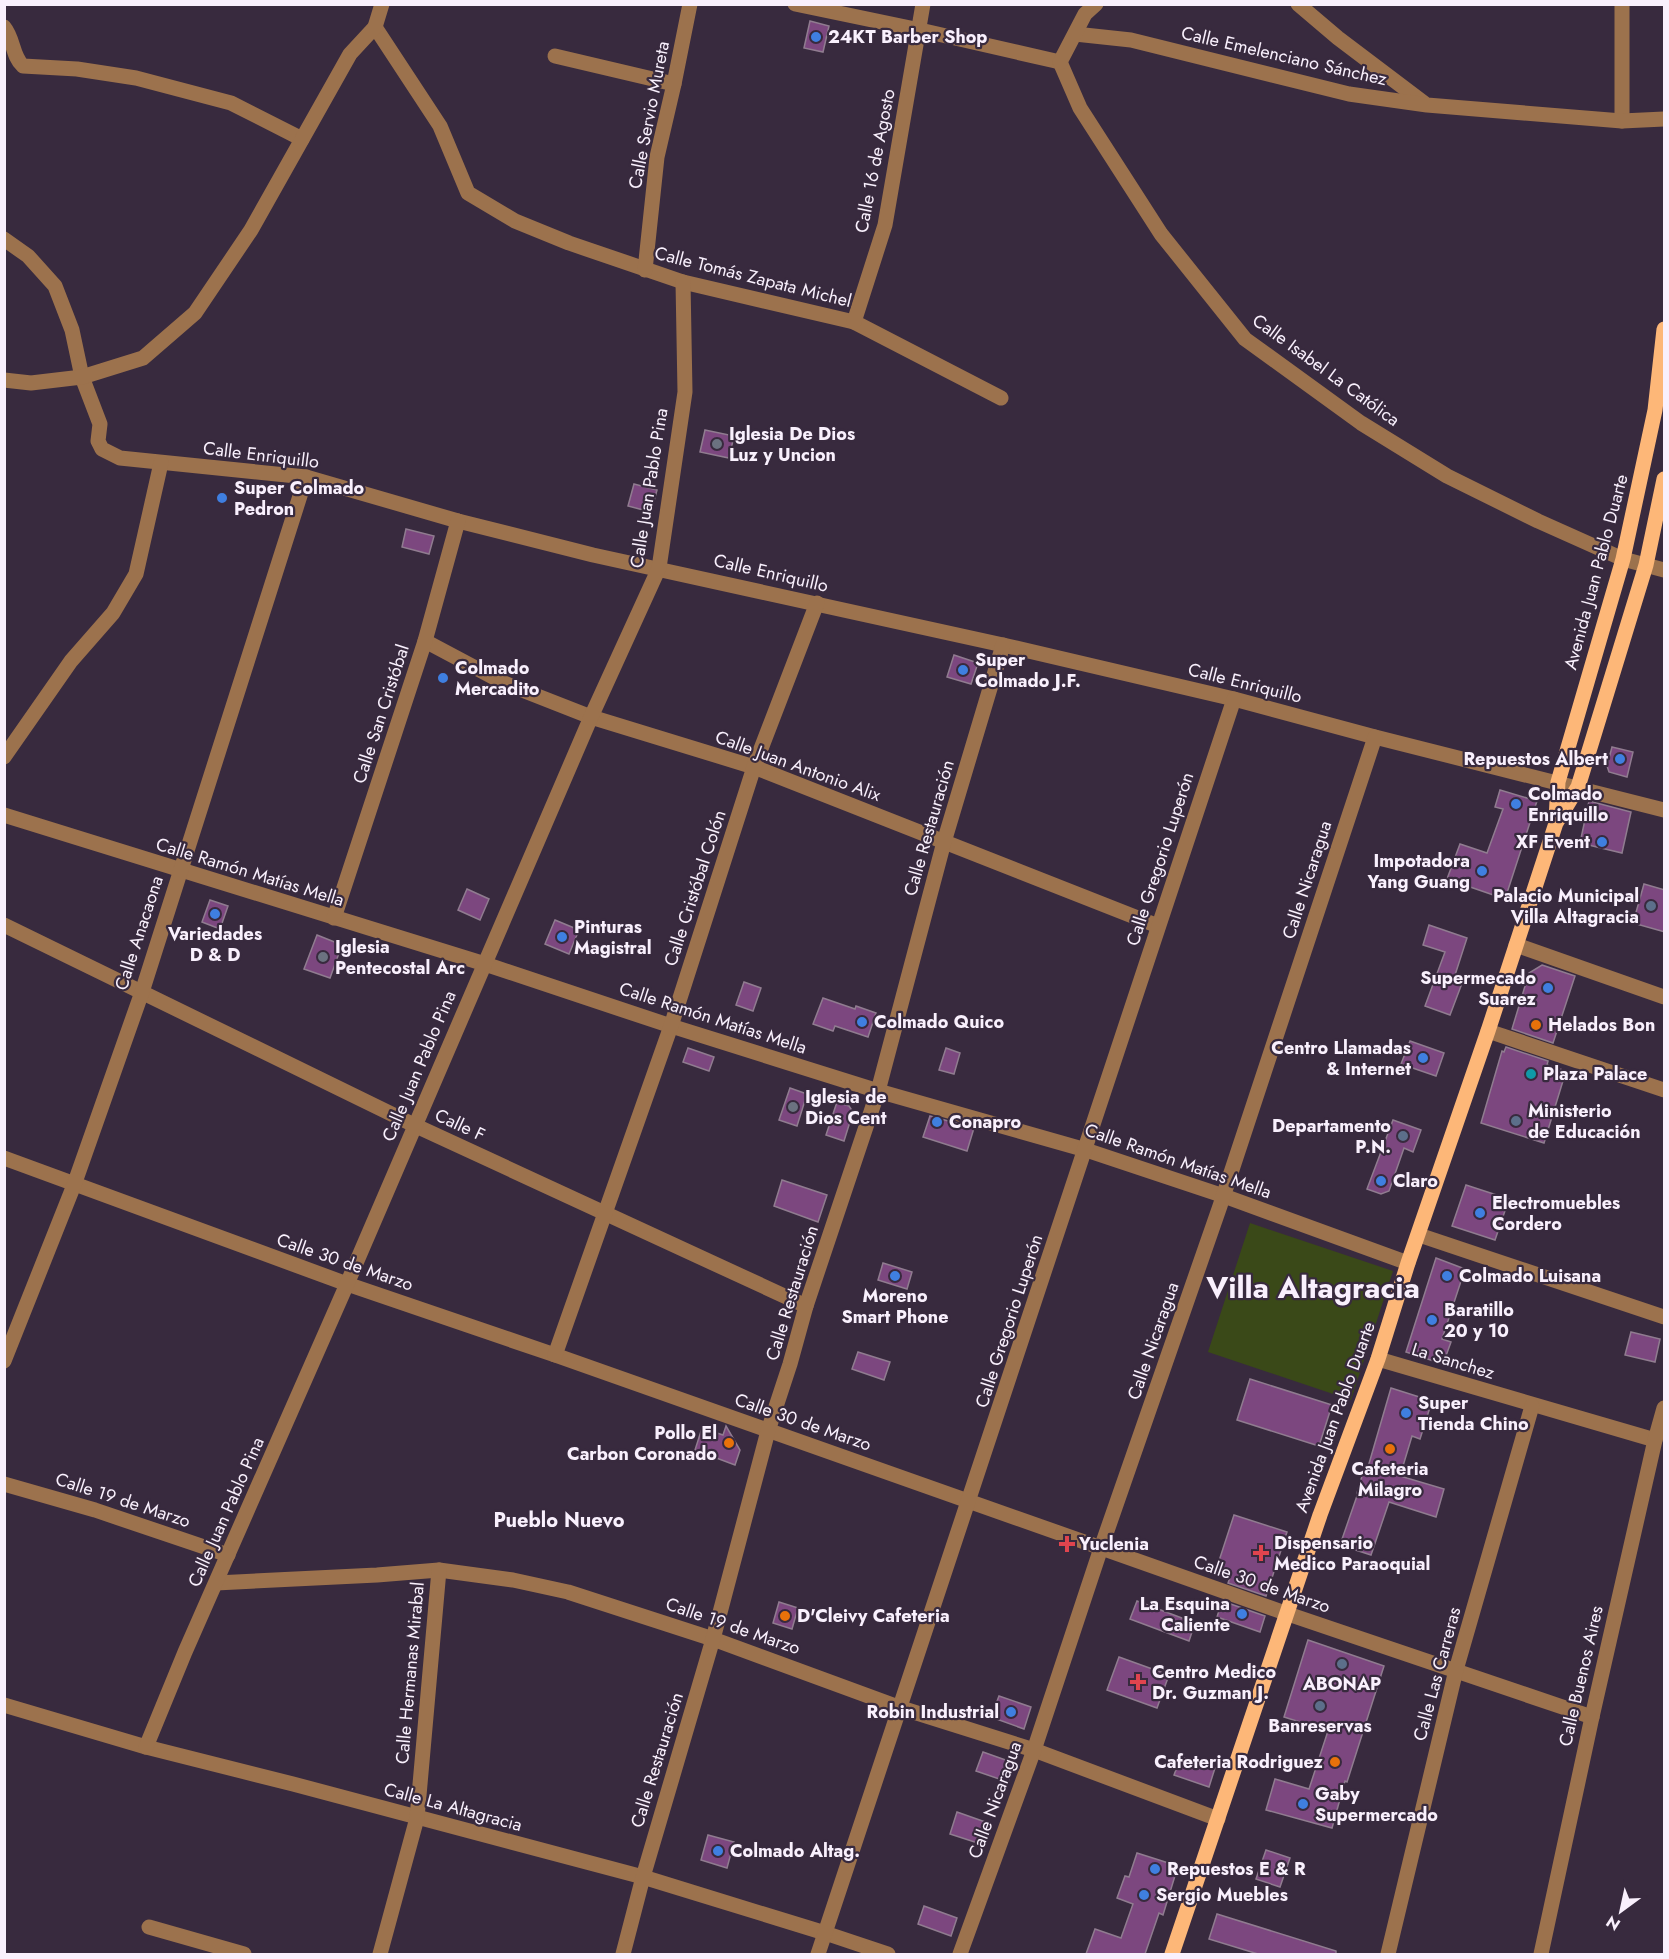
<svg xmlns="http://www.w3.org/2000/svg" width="1669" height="1959" font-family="Jost,sans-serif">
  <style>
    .green { fill: #3a4918 }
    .building { fill: #7c477f; stroke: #907c90; stroke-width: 1.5 }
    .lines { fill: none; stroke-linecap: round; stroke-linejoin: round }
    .minor { stroke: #9c724d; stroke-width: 15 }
    .major { stroke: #fdb778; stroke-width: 15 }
    .shop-dot { fill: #3f7fe0; stroke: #382a3e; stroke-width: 2 }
    .worship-dot { fill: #6b7280; stroke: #382a3e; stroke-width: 2 }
    .service-dot { fill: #5c6f8a; stroke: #382a3e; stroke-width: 2 }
    .food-dot { fill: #e8710a; stroke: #382a3e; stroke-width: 2 }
    .culture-dot { fill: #0f9aa8; stroke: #382a3e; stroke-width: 2 }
    .health-dot { fill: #e0444e; stroke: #382a3e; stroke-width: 2 }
    .labels { text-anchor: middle; stroke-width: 4.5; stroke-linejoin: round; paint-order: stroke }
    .poi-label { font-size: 18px; font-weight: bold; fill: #f9f0fd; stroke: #382a3e; text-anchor: start }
    .street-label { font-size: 18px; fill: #f9f0fd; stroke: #382a3e }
    .neighbourhood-label { font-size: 20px; font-weight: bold; fill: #f9f0fd; stroke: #382a3e }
    .town-label { font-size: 30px; font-weight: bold; fill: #f9f0fd; stroke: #382a3e }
  </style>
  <rect width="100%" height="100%" fill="#382a3e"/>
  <!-- green -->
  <polygon class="green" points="1250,1223 1393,1271 1351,1400 1208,1352"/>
  <!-- building -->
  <g class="building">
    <polygon points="810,21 829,26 823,52 804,48"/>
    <polygon points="705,430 734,436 729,458 700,452"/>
    <polygon points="634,484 657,490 651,512 628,506"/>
    <polygon points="406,529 434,536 429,554 402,547"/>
    <polygon points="954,655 978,663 971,684 947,677"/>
    <polygon points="1612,747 1633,752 1627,777 1609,772 1607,766"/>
    <polygon points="1500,790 1537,801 1505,899 1447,879 1460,844 1487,853 1503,809 1495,807"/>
    <polygon points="1589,801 1631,812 1622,853 1580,843"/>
    <polygon points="1644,884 1665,890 1665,932 1633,923"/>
    <polygon points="467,889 489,899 480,920 458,910"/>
    <polygon points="210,900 228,906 220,929 202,922"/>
    <polygon points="555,920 579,930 569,954 545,944"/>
    <polygon points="1429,925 1467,938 1455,975 1464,978 1450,1015 1425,1006 1445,952 1423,945"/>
    <polygon points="317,935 342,945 330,978 304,969"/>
    <polygon points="1542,965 1575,976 1553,1043 1512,1029 1529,973"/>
    <polygon points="744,982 761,988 753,1011 736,1005"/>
    <polygon points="823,998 855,1009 856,1006 876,1013 868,1037 835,1026 833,1031 813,1024"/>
    <polygon points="1410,1041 1444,1053 1436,1076 1401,1064"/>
    <polygon points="1506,1047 1548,1061 1547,1065 1566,1071 1544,1143 1481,1123 1502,1051 1504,1052"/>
    <polygon points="688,1048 714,1057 709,1071 683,1062"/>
    <polygon points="946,1048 960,1053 954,1074 939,1070"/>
    <polygon points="790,1088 807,1094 797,1126 779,1120"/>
    <polygon points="837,1102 849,1106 853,1112 844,1141 826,1135"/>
    <polygon points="930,1116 974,1128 967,1151 923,1137"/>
    <polygon points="1393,1120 1421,1130 1413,1152 1404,1148 1389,1191 1381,1194 1367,1189"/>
    <polygon points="782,1180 827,1195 818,1222 774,1206"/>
    <polygon points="1466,1185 1509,1199 1495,1240 1452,1226"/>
    <polygon points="1436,1258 1465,1269 1442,1339 1451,1342 1443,1364 1406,1352"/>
    <polygon points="883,1263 912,1272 907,1289 878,1280"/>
    <polygon points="1631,1332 1660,1339 1655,1362 1625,1355"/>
    <polygon points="858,1352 890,1362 884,1380 852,1369"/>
    <polygon points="1250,1379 1332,1405 1319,1446 1237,1420"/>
    <polygon points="1391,1388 1432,1401 1420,1439 1412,1436 1400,1476 1444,1489 1436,1517 1389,1502 1371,1555 1340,1545 1358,1493 1357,1493 1365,1466 1368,1467"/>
    <polygon points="726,1426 740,1450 735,1465 695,1450 702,1428 723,1435"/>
    <polygon points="1234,1515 1287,1532 1266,1596 1228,1583 1231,1575 1216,1570"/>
    <polygon points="1137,1601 1195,1623 1189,1641 1130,1619"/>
    <polygon points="1222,1601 1265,1616 1260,1632 1217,1617"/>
    <polygon points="779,1602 798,1608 792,1629 773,1623"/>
    <polygon points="1308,1640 1384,1666 1347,1782 1345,1781 1332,1828 1266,1810 1275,1779 1309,1789 1328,1731 1284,1717"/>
    <polygon points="1119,1657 1169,1675 1157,1708 1107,1690"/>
    <polygon points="999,1696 1031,1707 1024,1729 991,1717"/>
    <polygon points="983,1752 1014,1763 1008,1782 976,1771"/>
    <polygon points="1181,1757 1215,1768 1209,1787 1174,1775"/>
    <polygon points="957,1812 991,1824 984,1845 950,1834"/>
    <polygon points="708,1835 734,1842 727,1868 701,1860"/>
    <polygon points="1266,1850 1290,1858 1280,1887 1256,1879"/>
    <polygon points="1137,1853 1178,1866 1163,1915 1159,1913 1145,1954 1086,1954 1095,1929 1121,1938 1133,1904 1117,1898 1125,1876 1129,1877"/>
    <polygon points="924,1906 957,1918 951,1936 918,1924"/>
    <polygon points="1217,1914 1336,1951 1336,1954 1258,1954 1209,1939"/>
  </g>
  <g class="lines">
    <!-- minor -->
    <g class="minor">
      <polyline points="795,4 920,30 1060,62"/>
      <polyline points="1298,4 1338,38 1424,103"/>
      <polyline points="1622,4 1622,121"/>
      <path d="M4,27C14,39 12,56 23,66L77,69L136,78L231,103L302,139"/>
      <polyline points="375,27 440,126 468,193 515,221 569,243 683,282 854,322 1001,398"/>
      <polyline points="1075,34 1131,40 1349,94 1427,105 1622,121 1664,119"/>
      <polyline points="555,56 674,84"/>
      <polyline points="1060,62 1080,108 1161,234 1245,339 1361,423 1447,476 1538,521 1623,559 1664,570"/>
      <polyline points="1060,62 1085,14 1096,4"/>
      <polyline points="4,239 28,256 55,286 72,330 82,377 100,424 98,441 102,449 120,458 306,477 458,521 593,555 1003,645 1234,699 1375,737 1664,810"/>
      <polyline points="645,270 657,157 674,84 690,4"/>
      <polyline points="854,322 885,225 923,4"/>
      <polyline points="4,380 31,383 82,377 143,358 195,313 251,230 350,54 375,27 382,4"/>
      <polyline points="425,641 504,683 591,717 754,767 1158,926"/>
      <polyline points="4,757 71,661 113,613 136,574 161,463"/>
      <polyline points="4,815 485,964 671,1026 878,1091 1086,1150 1224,1196 1408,1263"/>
      <polyline points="334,918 425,641 458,521"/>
      <polyline points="4,925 414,1125 806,1306"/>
      <polyline points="1516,945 1664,997"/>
      <polyline points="1488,1031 1664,1090"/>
      <polyline points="4,1158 347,1284 555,1355 1288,1614 1592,1717"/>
      <polyline points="1419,1235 1664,1317"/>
      <polyline points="555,1355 671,1026 754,767 817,603"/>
      <polyline points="1378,1359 1655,1440"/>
      <polyline points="4,1361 74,1185 142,992 306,477"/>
      <polyline points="4,1484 95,1510 228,1555"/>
      <polyline points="216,1583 377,1575 439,1570 513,1580 568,1592 713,1639 901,1708 1034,1750 1218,1819"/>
      <polyline points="4,1705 146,1747 293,1784 643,1877 825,1933 888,1954"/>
      <polyline points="146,1747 185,1652 347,1284 591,717 659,568 685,392 683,282"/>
      <polyline points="149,1927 244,1954"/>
      <polyline points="380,1954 417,1818 439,1570"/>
      <polyline points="623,1954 643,1877 713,1639 768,1431 790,1364 806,1306 878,1091 944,842 1003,645"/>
      <polyline points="818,1954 1234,699"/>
      <polyline points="960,1954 1034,1750 1101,1548 1220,1206 1375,737"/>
      <polyline points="1388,1954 1456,1670 1532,1406"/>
      <polyline points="1541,1954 1592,1717 1655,1440 1664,1408"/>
    </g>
    <!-- major -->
    <g class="major">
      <polyline points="1556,820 1558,782 1623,559 1655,410 1664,329"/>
      <polyline points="1172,1954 1320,1515 1378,1359 1408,1263 1488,1031 1556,823 1578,787 1646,565 1664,479"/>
    </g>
  </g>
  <!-- markers -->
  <g class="shop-dot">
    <circle cx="816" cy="37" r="6"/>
    <circle cx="222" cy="498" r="6"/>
    <circle cx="963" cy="670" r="6"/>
    <circle cx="443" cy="678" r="6"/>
    <circle cx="1620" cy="759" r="6"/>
    <circle cx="1516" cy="804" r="6"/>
    <circle cx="1602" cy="842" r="6"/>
    <circle cx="1482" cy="871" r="6"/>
    <circle cx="215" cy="914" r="6"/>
    <circle cx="562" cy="937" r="6"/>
    <circle cx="1548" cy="988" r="6"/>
    <circle cx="862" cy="1022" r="6"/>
    <circle cx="1423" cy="1058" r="6"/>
    <circle cx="937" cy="1122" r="6"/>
    <circle cx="1381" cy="1181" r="6"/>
    <circle cx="1480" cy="1213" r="6"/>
    <circle cx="895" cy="1276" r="6"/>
    <circle cx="1447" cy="1276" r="6"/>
    <circle cx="1432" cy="1320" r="6"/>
    <circle cx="1406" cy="1413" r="6"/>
    <circle cx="1242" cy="1614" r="6"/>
    <circle cx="1011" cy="1712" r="6"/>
    <circle cx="1303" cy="1804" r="6"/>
    <circle cx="718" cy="1851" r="6"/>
    <circle cx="1155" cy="1869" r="6"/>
    <circle cx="1144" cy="1895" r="6"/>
  </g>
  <g class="worship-dot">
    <circle cx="717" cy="444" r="6"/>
    <circle cx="323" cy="957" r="6"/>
    <circle cx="793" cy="1107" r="6"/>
  </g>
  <g class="service-dot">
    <circle cx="1651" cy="906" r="6"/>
    <circle cx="1516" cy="1121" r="6"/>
    <circle cx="1403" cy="1136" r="6"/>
    <circle cx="1342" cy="1664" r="6"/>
    <circle cx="1320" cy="1706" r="6"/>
  </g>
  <g class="food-dot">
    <circle cx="1536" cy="1025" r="6"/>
    <circle cx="729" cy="1443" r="6"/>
    <circle cx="1390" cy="1449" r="6"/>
    <circle cx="785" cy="1616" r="6"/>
    <circle cx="1335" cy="1762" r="6"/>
  </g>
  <circle class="culture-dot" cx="1531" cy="1074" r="6"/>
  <g class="health-dot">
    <path d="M1064 1535h6v6h6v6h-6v6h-6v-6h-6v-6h6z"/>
    <path d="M1258 1544h6v6h6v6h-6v6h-6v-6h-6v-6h6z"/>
    <path d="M1135 1673h6v6h6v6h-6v6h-6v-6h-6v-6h6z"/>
  </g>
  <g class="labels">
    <!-- poi labels -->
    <g class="poi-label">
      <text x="828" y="43">24KT Barber Shop</text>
      <text x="729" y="440">Iglesia De Dios<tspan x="729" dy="21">Luz y Uncion</tspan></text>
      <text x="234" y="494">Super Colmado<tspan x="234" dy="21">Pedron</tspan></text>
      <text x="975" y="666">Super<tspan x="975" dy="21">Colmado J.F.</tspan></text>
      <text x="455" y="674">Colmado<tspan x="455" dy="21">Mercadito</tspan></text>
      <text x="1608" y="765" text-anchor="end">Repuestos Albert</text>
      <text x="1528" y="800">Colmado<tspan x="1528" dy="21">Enriquillo</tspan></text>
      <text x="1590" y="848" text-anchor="end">XF Event</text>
      <text x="1470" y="867" text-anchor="end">Impotadora<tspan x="1470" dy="21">Yang Guang</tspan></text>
      <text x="1639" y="902" text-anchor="end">Palacio Municipal<tspan x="1639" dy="21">Villa Altagracia</tspan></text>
      <text x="574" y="933">Pinturas<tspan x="574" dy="21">Magistral</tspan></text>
      <text x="215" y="940" text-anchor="middle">Variedades<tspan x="215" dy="21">D &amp; D</tspan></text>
      <text x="335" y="953">Iglesia<tspan x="335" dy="21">Pentecostal Arc</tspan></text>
      <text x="1536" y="984" text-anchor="end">Supermecado<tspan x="1536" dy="21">Suarez</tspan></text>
      <text x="874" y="1028">Colmado Quico</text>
      <text x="1548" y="1031">Helados Bon</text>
      <text x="1411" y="1054" text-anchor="end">Centro Llamadas<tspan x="1411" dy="21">&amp; Internet</tspan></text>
      <text x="1543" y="1080">Plaza Palace</text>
      <text x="805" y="1103">Iglesia de<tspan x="805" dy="21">Dios Cent</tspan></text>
      <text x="1528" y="1117">Ministerio<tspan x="1528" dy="21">de Educación</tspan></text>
      <text x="949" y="1128">Conapro</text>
      <text x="1391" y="1132" text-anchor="end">Departamento<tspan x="1391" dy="21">P.N.</tspan></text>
      <text x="1393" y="1187">Claro</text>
      <text x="1492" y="1209">Electromuebles<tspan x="1492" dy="21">Cordero</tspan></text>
      <text x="1459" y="1282">Colmado Luisana</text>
      <text x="895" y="1302" text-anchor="middle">Moreno<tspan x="895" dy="21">Smart Phone</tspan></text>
      <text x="1444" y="1316">Baratillo<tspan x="1444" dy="21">20 y 10</tspan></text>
      <text x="1418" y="1409">Super<tspan x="1418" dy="21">Tienda Chino</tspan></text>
      <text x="717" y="1439" text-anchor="end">Pollo El<tspan x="717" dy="21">Carbon Coronado</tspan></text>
      <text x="1390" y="1475" text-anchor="middle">Cafeteria<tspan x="1390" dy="21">Milagro</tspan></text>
      <text x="1274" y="1549">Dispensario<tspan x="1274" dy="21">Medico Paraoquial</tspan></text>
      <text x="1079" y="1550">Yuclenia</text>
      <text x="1230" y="1610" text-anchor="end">La Esquina<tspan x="1230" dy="21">Caliente</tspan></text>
      <text x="797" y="1622">D'Cleivy Cafeteria</text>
      <text x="1152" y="1678">Centro Medico<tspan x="1152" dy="21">Dr. Guzman J.</tspan></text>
      <text x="1342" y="1690" text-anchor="middle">ABONAP</text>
      <text x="999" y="1718" text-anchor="end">Robin Industrial</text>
      <text x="1320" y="1732" text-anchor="middle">Banreservas</text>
      <text x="1323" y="1768" text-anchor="end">Cafeteria Rodriguez</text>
      <text x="1315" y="1800">Gaby<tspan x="1315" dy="21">Supermercado</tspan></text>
      <text x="730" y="1857">Colmado Altag.</text>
      <text x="1167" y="1875">Repuestos E &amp; R</text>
      <text x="1156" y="1901">Sergio Muebles</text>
    </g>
    <!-- street labels -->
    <g class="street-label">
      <text transform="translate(1284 56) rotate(13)" y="6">Calle Emelenciano Sánchez</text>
      <text transform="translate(649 115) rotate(-79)" y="6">Calle Servio Mureta</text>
      <text transform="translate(875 161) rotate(-79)" y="6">Calle 16 de Agosto</text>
      <text transform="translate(753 277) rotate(14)" y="6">Calle Tomás Zapata Michel</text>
      <text transform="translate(1326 370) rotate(36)" y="6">Calle Isabel La Católica</text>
      <text transform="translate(261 455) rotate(7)" y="6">Calle Enriquillo</text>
      <text transform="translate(649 488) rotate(-81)" y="6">Calle Juan Pablo Pina</text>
      <text transform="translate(1596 572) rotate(-75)" y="6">Avenida Juan Pablo Duarte</text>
      <text transform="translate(771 573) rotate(13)" y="6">Calle Enriquillo</text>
      <text transform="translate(1245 683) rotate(14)" y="6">Calle Enriquillo</text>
      <text transform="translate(381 714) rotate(-72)" y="6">Calle San Cristóbal</text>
      <text transform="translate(798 766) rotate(20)" y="6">Calle Juan Antonio Alix</text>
      <text transform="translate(929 828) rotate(-74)" y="6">Calle Restauración</text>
      <text transform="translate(1160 859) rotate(-72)" y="6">Calle Gregorio Luperón</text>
      <text transform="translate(250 872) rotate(17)" y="6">Calle Ramón Matías Mella</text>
      <text transform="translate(1307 880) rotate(-72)" y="6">Calle Nicaragua</text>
      <text transform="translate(695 888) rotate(-72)" y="6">Calle Cristóbal Colón</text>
      <text transform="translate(139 933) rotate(-72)" y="6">Calle Anacaona</text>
      <text transform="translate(713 1018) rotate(18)" y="6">Calle Ramón Matías Mella</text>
      <text transform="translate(419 1066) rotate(-67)" y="6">Calle Juan Pablo Pina</text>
      <text transform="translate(460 1125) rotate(25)" y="6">Calle F</text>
      <text transform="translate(1178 1161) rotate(19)" y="6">Calle Ramón Matías Mella</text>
      <text transform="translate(345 1262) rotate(19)" y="6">Calle 30 de Marzo</text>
      <text transform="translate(792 1293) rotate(-73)" y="6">Calle Restauración</text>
      <text transform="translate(1009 1321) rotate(-72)" y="6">Calle Gregorio Luperón</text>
      <text transform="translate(1153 1341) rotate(-71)" y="6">Calle Nicaragua</text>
      <text transform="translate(1453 1361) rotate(17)" y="6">La Sanchez</text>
      <text transform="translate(1335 1417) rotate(-70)" y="6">Avenida Juan Pablo Duarte</text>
      <text transform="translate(803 1422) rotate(19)" y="6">Calle 30 de Marzo</text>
      <text transform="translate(123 1500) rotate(18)" y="6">Calle 19 de Marzo</text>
      <text transform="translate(226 1512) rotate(-66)" y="6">Calle Juan Pablo Pina</text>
      <text transform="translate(1262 1584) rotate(19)" y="6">Calle 30 de Marzo</text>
      <text transform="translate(733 1626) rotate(19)" y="6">Calle 19 de Marzo</text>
      <text transform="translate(410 1673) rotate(-85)" y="6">Calle Hermanas Mirabal</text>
      <text transform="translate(1437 1674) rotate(-75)" y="6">Calle Las Carreras</text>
      <text transform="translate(1581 1676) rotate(-77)" y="6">Calle Buenos Aires</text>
      <text transform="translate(657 1760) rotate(-73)" y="6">Calle Restauración</text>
      <text transform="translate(995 1800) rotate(-70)" y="6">Calle Nicaragua</text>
      <text transform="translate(453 1807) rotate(15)" y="6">Calle La Altagracia</text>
    </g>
    <!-- neighbourhood labels -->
    <g class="neighbourhood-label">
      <text x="559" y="1527">Pueblo Nuevo</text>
    </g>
    <!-- town labels -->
    <g class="town-label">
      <text x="1313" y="1298">Villa Altagracia</text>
    </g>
  </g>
  <!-- border -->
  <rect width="1669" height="1959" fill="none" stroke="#f9f0fd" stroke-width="12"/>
  <!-- north arrow -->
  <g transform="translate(1621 1911) rotate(213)" stroke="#382a3e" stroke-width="4.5" paint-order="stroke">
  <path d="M0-4.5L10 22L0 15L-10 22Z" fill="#f9f0fd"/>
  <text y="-9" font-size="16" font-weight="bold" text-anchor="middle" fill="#f9f0fd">N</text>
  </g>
</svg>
